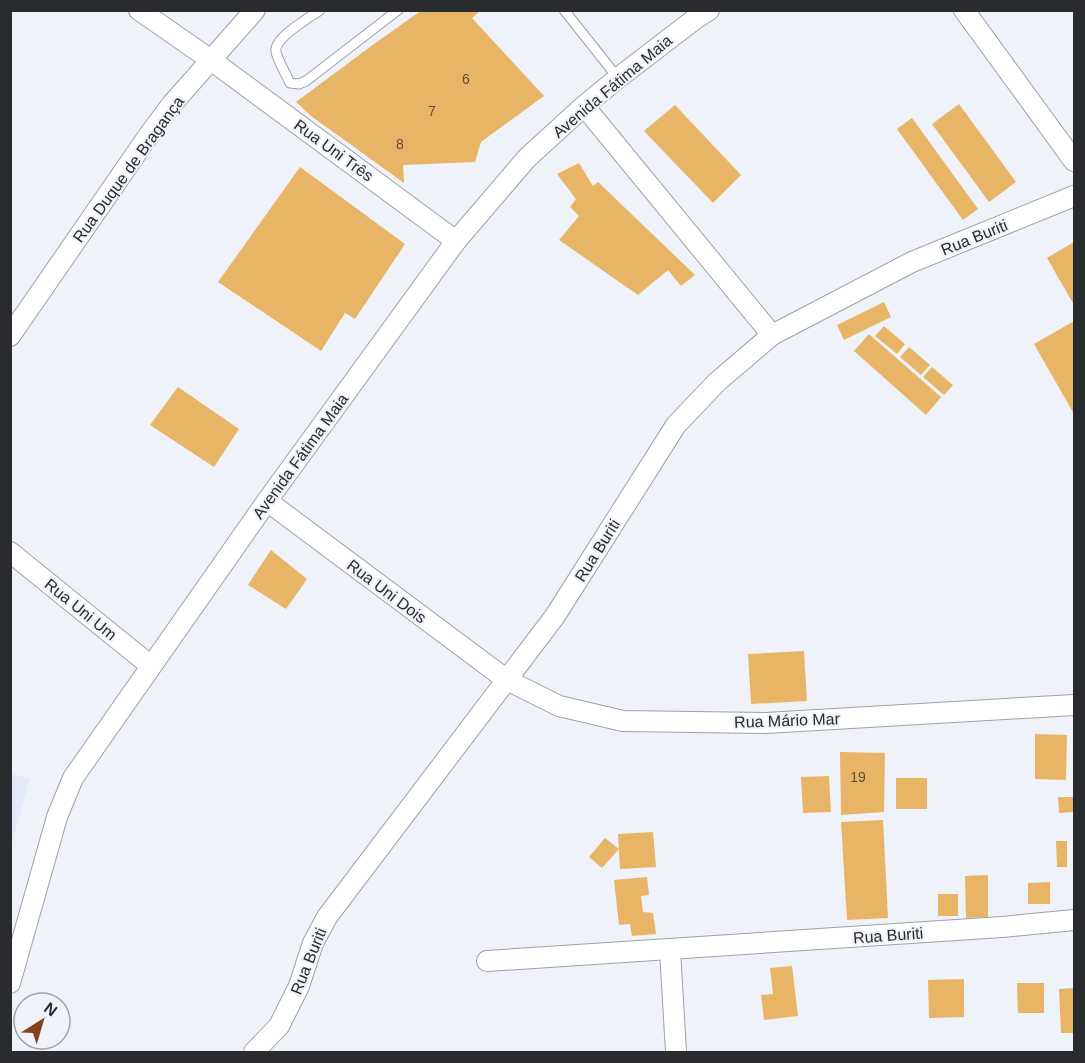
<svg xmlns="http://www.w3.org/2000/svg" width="1085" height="1063" font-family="Arial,sans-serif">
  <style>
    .built { fill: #e5eaf9 }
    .building { fill: #e8b567 }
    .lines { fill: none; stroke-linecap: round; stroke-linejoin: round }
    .service-casing { stroke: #9fa1a8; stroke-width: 11 }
    .minor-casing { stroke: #9fa1a8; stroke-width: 22 }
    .service { stroke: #fff; stroke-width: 9 }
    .minor { stroke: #fff; stroke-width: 20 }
    .labels { text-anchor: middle; stroke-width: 4.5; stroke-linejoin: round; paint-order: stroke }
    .number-label { font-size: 14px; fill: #5a4e3c }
    .street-label { font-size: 16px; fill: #2a2b2e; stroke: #eff2f9 }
  </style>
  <rect width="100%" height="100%" fill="#eff2f9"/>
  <!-- built -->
  <polygon class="built" points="11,773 30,779 11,846 10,773"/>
  <!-- building -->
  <g class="building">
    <polygon points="422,10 481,10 472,18 544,96 481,142 475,162 403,165 404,183 311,116 296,102 374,44"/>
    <polygon points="959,104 1016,182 989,202 932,124"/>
    <polygon points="675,105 741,175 713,203 644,131"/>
    <polygon points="912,118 978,209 963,220 897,129"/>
    <polygon points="579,163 593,186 598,182 695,275 681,286 668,270 638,295 559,240 579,216 570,207 576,199 557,174"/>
    <polygon points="300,167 405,244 355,319 345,313 321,351 218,282"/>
    <polygon points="1074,242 1074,305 1047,258"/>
    <polygon points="884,302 891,317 844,340 837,325"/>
    <polygon points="1074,321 1074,414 1034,344"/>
    <polygon points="884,326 905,344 897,354 875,336"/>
    <polygon points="869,334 941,397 926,415 854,351"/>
    <polygon points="909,347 930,365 921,375 900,357"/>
    <polygon points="932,367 953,385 944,395 923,377"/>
    <polygon points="178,387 239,429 214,467 150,425"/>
    <polygon points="271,550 307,579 286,609 248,585"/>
    <polygon points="804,651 807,701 751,704 748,654"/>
    <polygon points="1035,734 1067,735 1066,780 1035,779"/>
    <polygon points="840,752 885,753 884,812 841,815"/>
    <polygon points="829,776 831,812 803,813 801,777"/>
    <rect x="896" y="778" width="31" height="31"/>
    <polygon points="1058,797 1073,797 1074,812 1059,813"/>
    <polygon points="883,820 888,918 847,920 841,822"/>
    <polygon points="653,832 656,867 620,869 618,834"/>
    <polygon points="605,838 619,849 602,868 589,857"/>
    <polygon points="1056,841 1067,841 1067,867 1057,867"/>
    <polygon points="988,875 988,917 966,918 965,876"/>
    <polygon points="647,877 649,895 641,896 643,912 653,913 656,934 632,936 630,924 619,925 614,880"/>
    <polygon points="1050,882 1050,904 1028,904 1028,883"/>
    <rect x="938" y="894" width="20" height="22"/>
    <polygon points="792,966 798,1016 764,1020 761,995 773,994 770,968"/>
    <polygon points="964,979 964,1017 929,1018 928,980"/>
    <polygon points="1017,983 1044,983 1044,1013 1018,1013"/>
    <polygon points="1074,988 1074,1033 1061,1033 1059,989"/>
  </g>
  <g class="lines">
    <defs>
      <g id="service">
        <path d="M320,10C309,18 273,38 276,52C278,61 286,74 290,83L299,84L306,81L398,10"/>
        <polyline points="564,10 618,78"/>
      </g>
      <g id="minor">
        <polyline points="139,10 211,60 456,241"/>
        <polyline points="964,10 1074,161"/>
        <polyline points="584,106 772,335"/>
        <polyline points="10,336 151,132 172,104 255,10"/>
        <polyline points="267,501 507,680 559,706 623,721 766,723 1074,705"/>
        <polyline points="10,552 151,666"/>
        <polyline points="670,950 676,1052"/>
        <polyline points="487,961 1002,927 1074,920"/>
        <polyline points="10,983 57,817 73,778 267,501 456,241 527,158 584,106 618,78 695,19 709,10"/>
        <polyline points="254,1052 279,1026 299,986 313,943 327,917 555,616 676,425 717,382 772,335 912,262 1074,196"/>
      </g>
    </defs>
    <!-- service casing -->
    <use href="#service" class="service-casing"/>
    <!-- minor casing -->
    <use href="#minor" class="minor-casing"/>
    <!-- service -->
    <use href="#service" class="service"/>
    <!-- minor -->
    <use href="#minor" class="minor"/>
  </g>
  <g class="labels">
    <!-- number labels -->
    <g class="number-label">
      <text x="466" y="84">6</text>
      <text x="432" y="116">7</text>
      <text x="400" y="149">8</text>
      <text x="858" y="782">19</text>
    </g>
    <!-- street labels -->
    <g class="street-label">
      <text transform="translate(612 86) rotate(-40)" y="6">Avenida Fátima Maia</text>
      <text transform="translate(334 150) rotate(36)" y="6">Rua Uni Três</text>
      <text transform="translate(128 169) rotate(-54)" y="6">Rua Duque de Bragança</text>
      <text transform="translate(974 237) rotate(-22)" y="6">Rua Buriti</text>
      <text transform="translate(300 456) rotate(-54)" y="6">Avenida Fátima Maia</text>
      <text transform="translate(597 550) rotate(-58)" y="6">Rua Buriti</text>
      <text transform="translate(387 591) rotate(37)" y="6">Rua Uni Dois</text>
      <text transform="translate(81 609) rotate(39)" y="6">Rua Uni Um</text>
      <text transform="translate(787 720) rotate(-2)" y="6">Rua Mário Mar</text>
      <text transform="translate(888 935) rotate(-4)" y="6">Rua Buriti</text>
      <text transform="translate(308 961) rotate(-68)" y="6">Rua Buriti</text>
    </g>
  </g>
  <!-- border -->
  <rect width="1085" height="1063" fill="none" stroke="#2a2b2e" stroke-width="24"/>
  <!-- north arrow -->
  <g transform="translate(42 1021) rotate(37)"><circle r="28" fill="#eff2f9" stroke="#a0a2a8" stroke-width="1.5"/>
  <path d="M0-4.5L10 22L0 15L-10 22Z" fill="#87411b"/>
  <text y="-9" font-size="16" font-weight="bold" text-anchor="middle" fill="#2a2b2e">N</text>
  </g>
</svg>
